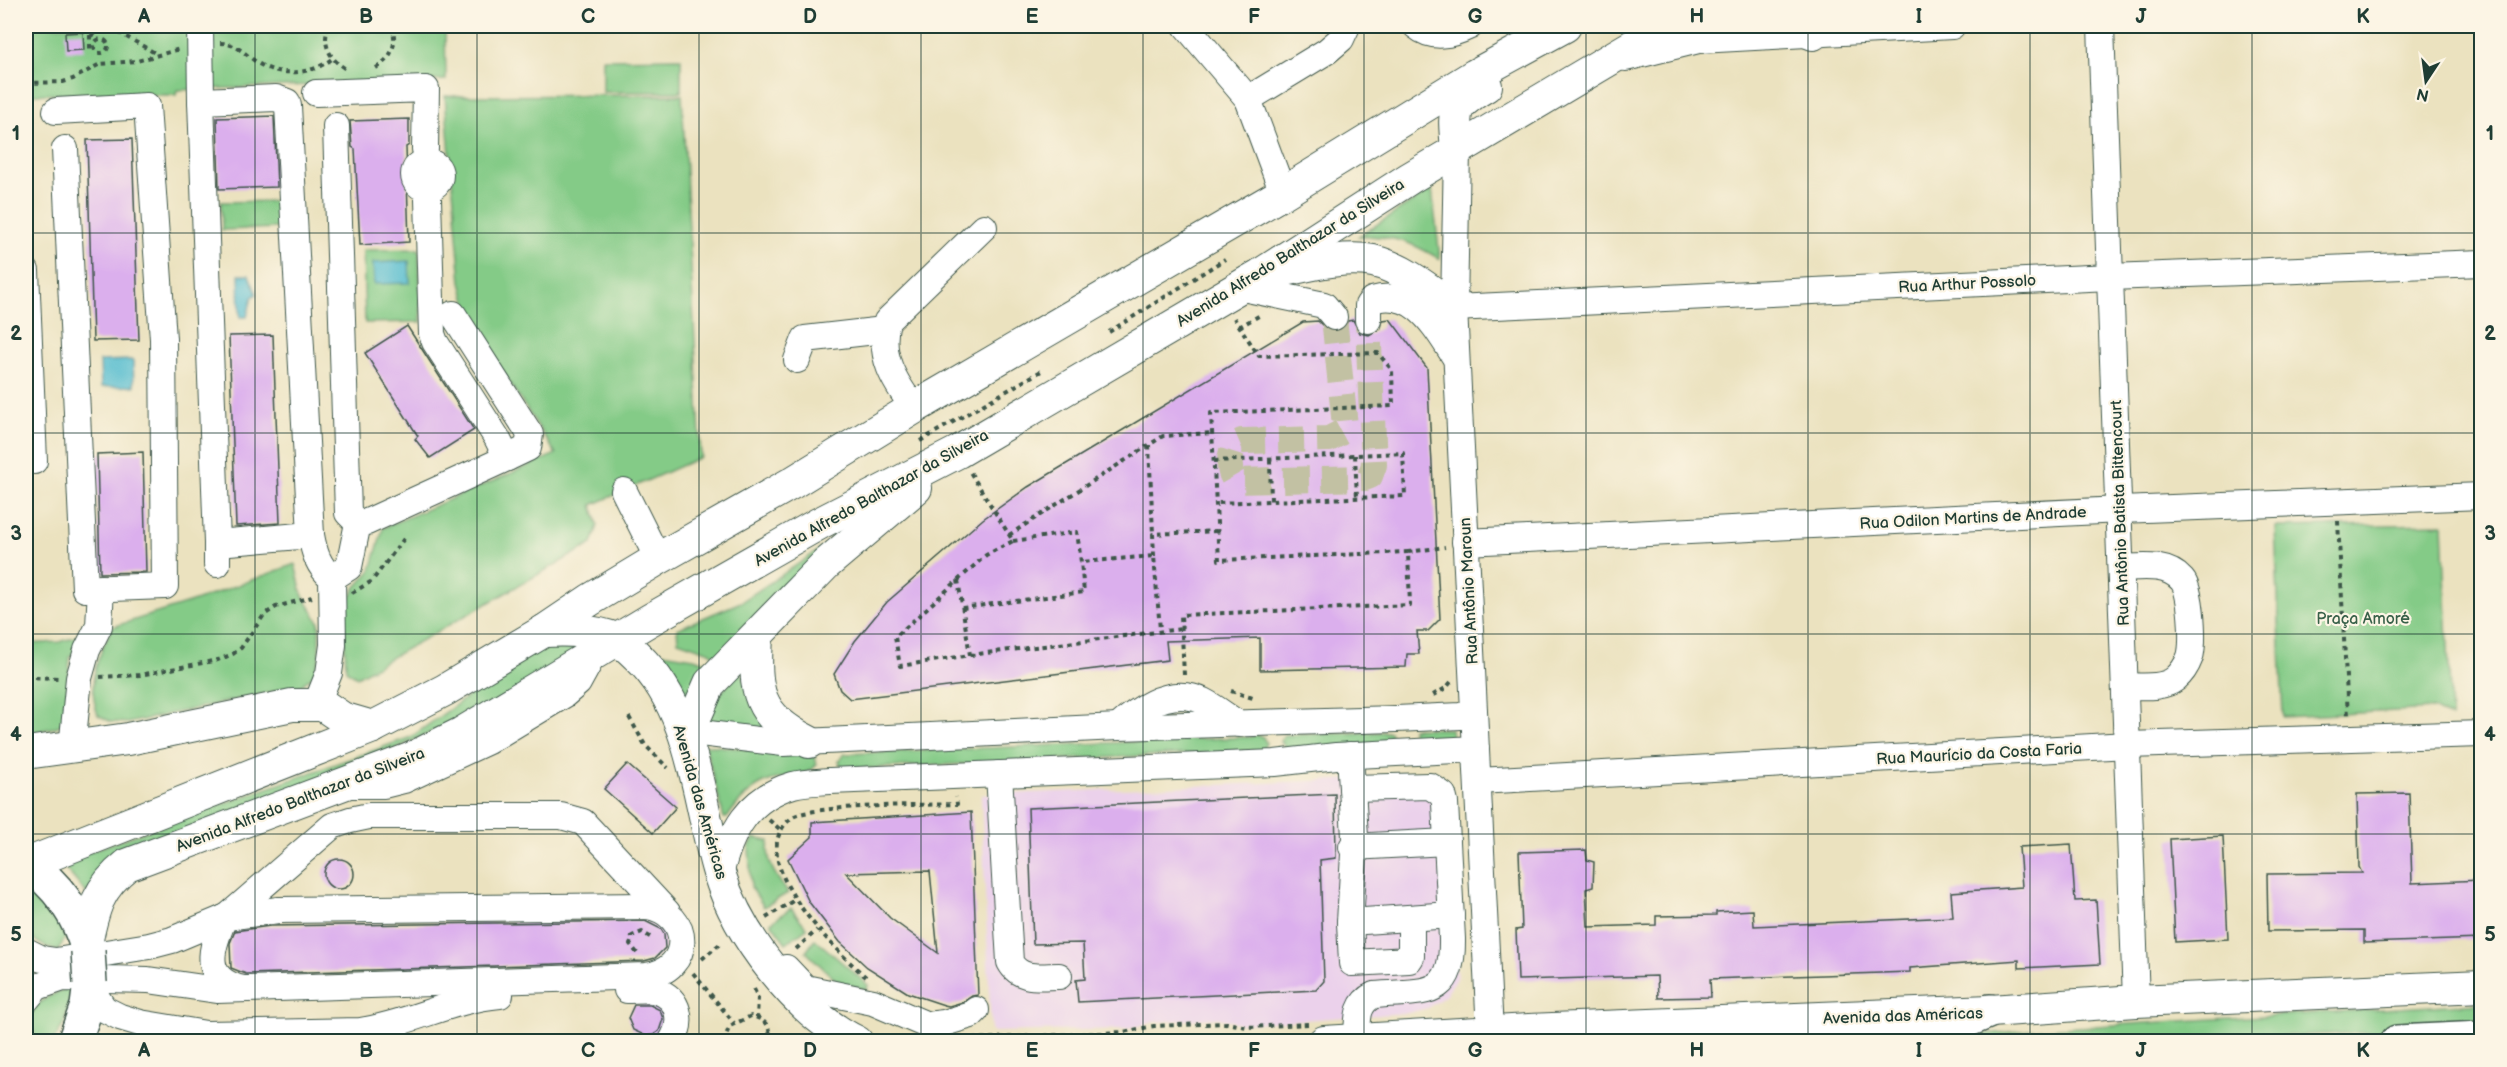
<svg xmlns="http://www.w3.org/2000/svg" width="2507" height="1067" font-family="'Balsamiq Sans',sans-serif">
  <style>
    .built { fill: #ebd1eb }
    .green { fill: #84cb87; stroke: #52845e; stroke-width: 1.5 }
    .water { fill: #52bccf; stroke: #387c82; stroke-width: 1.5 }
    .building { fill: #dbafed; fill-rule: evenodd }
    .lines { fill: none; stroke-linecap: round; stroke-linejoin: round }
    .minor-tunnel { stroke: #c2c1a3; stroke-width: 26; stroke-dasharray: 26 13; stroke-linecap: butt }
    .minor-casing { stroke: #3e5649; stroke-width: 28 }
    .major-casing { stroke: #3e5649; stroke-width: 34 }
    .highway-casing { stroke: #3e5649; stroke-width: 36 }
    .path { stroke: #3e5649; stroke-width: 4; stroke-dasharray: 4.5 4.5; stroke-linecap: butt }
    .minor { stroke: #fff; stroke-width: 26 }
    .major { stroke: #fff; stroke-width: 32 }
    .highway { stroke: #fff; stroke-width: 33 }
    .highway-bridge-casing { stroke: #3e5649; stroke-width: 36; stroke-linecap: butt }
    .highway-bridge { stroke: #fff; stroke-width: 33 }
    .grid { fill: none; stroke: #1f3d34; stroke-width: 1.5; stroke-opacity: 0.55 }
    .labels { text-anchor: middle; stroke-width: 4.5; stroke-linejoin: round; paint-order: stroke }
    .street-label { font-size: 16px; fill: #1f3d34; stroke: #fcf5e5 }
    .park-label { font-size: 16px; fill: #386049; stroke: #fcf5e5 }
    .neatline { fill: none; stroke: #1f3d34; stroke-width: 2 }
    .grid-label { font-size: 20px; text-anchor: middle; font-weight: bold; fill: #1f3d34 }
  </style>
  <rect width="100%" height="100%" fill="#fcf5e5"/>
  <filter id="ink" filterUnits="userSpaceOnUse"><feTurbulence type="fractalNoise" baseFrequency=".0167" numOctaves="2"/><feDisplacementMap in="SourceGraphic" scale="12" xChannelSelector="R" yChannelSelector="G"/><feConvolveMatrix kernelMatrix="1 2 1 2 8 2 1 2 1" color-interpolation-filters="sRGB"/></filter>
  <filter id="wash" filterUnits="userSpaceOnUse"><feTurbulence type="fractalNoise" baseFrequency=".008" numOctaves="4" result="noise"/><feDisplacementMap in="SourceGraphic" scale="24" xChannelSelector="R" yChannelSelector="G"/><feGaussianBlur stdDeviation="1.35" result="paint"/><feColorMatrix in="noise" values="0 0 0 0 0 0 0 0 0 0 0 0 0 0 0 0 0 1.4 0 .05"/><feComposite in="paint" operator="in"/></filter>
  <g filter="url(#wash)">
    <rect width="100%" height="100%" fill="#ebe2bf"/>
    <!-- built -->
    <polygon class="built" points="1428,776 1457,977 1446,995 1428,1008 1408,1013 1241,1024 1219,1018 1154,1022 1127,1029 991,1032 981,795"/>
    <!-- green -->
    <g class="green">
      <polygon points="26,26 445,26 446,80 177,90 176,95 26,94"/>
      <polygon points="681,58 681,92 603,92 603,59"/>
      <polygon points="682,95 701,457 592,505 598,525 592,544 357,677 346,670 344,623 349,600 356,587 371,570 383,528 556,454 472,325 461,282 445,96"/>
      <path d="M1432,189L1440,259C1409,241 1395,236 1359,236Z"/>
      <polygon points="279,201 280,228 222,230 221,202"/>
      <polygon points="419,249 421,322 365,323 363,250"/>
      <polygon points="2443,524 2451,719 2434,709 2283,717 2275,527"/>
      <polygon points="825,546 719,660 710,652 678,641 677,629 741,602"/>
      <path d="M295,564L302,594L319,622V659L314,675L300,686L128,723L111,722L98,715C86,680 98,658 112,627L195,601Z"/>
      <polygon points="87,633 70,657 65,722 56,727 26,734 26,644 60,642"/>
      <polygon points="585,644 526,688 86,893 60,862 411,737 513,664 544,646"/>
      <polygon points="650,651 694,658 714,665 689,702"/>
      <polygon points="740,670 769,733 706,725 709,707"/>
      <polygon points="1412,728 1451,729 1452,740 1413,745"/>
      <polygon points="1390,732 1392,737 1390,743 1288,750 1281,742 1284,735"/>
      <polygon points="1256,735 1263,737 1266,743 1263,749 1257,751 847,769 841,766 839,761 845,754 1251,737"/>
      <path d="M705,745L814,755L817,764C809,777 783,776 769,781C752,787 737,803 727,818H724Z"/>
      <path d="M754,838L769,841C765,862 776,876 788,893L764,907L751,887L749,847Z"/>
      <path d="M26,888L61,921L65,938L58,951C18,939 26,925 26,888Z"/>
      <polygon points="791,908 807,928 786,943 771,923"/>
      <polygon points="815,939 868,985 867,990 838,982 806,952"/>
      <path d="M67,988L72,989L64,1024L53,1041H36C35,1035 32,1029 31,1023C28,1003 53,995 67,988Z"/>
      <polygon points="2481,1003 2481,1028 2120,1042 1887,1042 2046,1029"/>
    </g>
    <!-- water -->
    <g class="water">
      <polygon points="409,261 410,283 374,284 373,263"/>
      <polygon points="239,275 249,275 257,294 252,297 247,317 240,317"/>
      <polygon points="133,360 134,386 101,387 100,361"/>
    </g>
    <g id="blocks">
      <!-- building -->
      <g class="building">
        <polygon points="83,32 84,50 66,51 65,33"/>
        <polygon points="274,116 277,187 219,189 217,118"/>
        <polygon points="409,119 409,145 406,147 409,242 360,245 355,149 352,147 350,121"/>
        <polygon points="132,139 139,340 93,341 87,140"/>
        <polygon points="1390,319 1427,368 1440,619 1428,631 1417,631 1419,654 1407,654 1406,667 1260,670 1260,638 1166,641 1168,660 850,699 840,690 834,674 855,641 887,602 983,519 1028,487 1303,322 1318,321 1328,331 1336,332 1344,328 1348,321 1353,320 1360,333 1369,335 1381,328 1383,320"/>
        <polygon points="407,326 474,430 430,458 415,439 418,436 365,353"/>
        <polygon points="273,335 280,523 236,526 229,336"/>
        <polygon points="143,452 146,572 100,573 97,454"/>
        <polygon points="627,764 676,807 653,833 604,789"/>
        <polygon points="2409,793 2412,883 2481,880 2481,939 2364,943 2364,930 2268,931 2267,874 2362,873 2359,867 2357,794"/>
        <polygon points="1335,794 1336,858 1320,860 1324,981 1316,990 1078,1002 1076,980 1085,979 1083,943 1033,944 1028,808"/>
        <path d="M971,812L978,995L972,996L963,1002L949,1006L944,1005L908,993L867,967L840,942L809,902L788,859L812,837V822ZM930,871L938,953L890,918L846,873Z"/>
        <polygon points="2223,836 2228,939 2175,942 2170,839"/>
        <polygon points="2071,844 2075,901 2096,900 2100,964 2019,968 2019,960 1910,968 1910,972 1710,979 1711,997 1658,998 1657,976 1518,980 1516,930 1522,929 1519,852 1586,850 1587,860 1594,862 1593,887 1586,889 1588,927 1656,925 1656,916 1716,915 1716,912 1753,910 1754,926 1953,917 1951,892 2022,887 2019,847"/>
        <circle cx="339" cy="874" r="15"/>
        <polygon points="645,921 661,929 664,934 665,948 655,958 644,961 246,974 231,968 230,943 235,931 270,926"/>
        <polygon points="634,1005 650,1005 660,1010 663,1019 659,1031 653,1035 646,1036 633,1030 628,1018"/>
      </g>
    </g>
  </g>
  <g filter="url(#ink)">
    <use href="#blocks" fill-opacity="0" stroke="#3e5649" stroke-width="1.5"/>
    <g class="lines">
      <!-- minor-tunnel -->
      <path class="minor-tunnel" d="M1334,317L1345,426L1342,432L1329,439L1242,441L1235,444C1229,455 1227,472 1236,481L1365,478L1370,476L1374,465L1368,320"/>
      <defs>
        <g id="minor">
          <polyline points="200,26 201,101 217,543 311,535"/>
          <polyline points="1186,26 1248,99 1283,193"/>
          <path d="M1416,26C1433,40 1451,35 1470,26"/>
          <polyline points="2101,26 2136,1001"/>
          <polyline points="1626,58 1699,40 1952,26"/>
          <polyline points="316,93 426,89 425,149"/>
          <polyline points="1248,99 1327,51 1341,39 1347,26"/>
          <path d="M201,101L276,98L287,102L288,106L311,535C314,552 318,566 332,578L333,645L329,673L317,703"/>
          <polyline points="56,111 147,106 163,339 165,586 85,589 65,149"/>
          <polyline points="1457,150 1454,308 1490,1032"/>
          <circle cx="427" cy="175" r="13"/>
          <polyline points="26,271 34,461"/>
          <polyline points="1238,287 1324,305 1334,317"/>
          <polyline points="1454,308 2110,277 2482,263"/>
          <polyline points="453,314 530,434 528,448 507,458"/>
          <path d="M1368,320V305L1372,300C1415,287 1435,327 1455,357"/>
          <polyline points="797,360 805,339 884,330"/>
          <path d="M914,408C894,381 878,356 887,321L984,227"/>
          <polyline points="624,491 658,559"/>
          <polyline points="358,523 367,522 507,458 497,438 435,342 432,334 428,199"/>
          <polyline points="1465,542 2120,510 2482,496"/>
          <polyline points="217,564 217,543"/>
          <path d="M2122,568C2142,567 2167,563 2182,580C2192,591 2194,643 2190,657C2187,665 2181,674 2175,679C2162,689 2141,686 2125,686"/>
          <polyline points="332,578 349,567 358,523 348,513 336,126"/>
          <path d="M1118,727C1140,707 1172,686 1203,701C1215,707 1227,717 1239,724"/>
          <polyline points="684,731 783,743 1118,727 1396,719 1461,716 1474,712"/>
          <polyline points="72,748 79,678 87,650 99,626 101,588"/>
          <path d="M1350,755L1352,788L1430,786L1443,795L1445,803L1452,939C1453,1001 1423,990 1374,995C1355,1004 1358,1021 1357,1040"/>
          <path d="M999,774L1010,962C1020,981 1041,976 1059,976"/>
          <polyline points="1478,781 2128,745 2482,734"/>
          <polyline points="351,785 384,785 404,780 488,741 564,695 578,683 595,652"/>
          <polyline points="1352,788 1355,837 1350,922 1352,963 1409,960 1411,957 1411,918"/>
          <polyline points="1352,847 1447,842"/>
          <path d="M720,875C730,832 748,798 793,785C804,782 818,782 830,781L1275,763L1336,756L1476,749"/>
          <polyline points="227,917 332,826 350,820 369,816 561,816 583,822 667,912"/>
          <path d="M224,918C211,948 200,979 243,989"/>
          <polyline points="1350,922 1451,915"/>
          <path d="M26,951L42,959L56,961L149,946L172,940L227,917L278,910L647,906C693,913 693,971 646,976L217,990L148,980L63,978L37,987L26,1000"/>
          <polyline points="786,968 805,988 873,1002 927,1025 944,1023 971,1015 976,1010"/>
          <path d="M90,987L104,1009L120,1017L140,1023L206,1034L360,1031C409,1024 452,999 500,995"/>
          <path d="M627,990C636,990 647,988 656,991C680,997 684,1023 671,1042"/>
        </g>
        <g id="major">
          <polyline points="1793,26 1813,34"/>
          <path d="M1457,150C1454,110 1450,107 1486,86"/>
          <path d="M1275,272C1306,266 1342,255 1373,261C1403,268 1429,290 1454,308"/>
          <path d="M544,631C568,630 593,630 616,639C623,642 631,650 637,656C695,711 697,800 719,873C738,935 797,1013 857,1042"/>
          <path d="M757,636C754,691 756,715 809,742"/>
          <polyline points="684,731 697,713 710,683 826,564 916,488"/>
          <polyline points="26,753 128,739 292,705 323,705 342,718 373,727"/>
          <polyline points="27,864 373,727 445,690 544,631 590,600 658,559 792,483 914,408 1283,193 1475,75 1565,26"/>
          <path d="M86,944C93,909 98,888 127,865L410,759L462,733L648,621L820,523L958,452L1260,275L1410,178L1666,26"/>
          <polyline points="1324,1042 1529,1030 1990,1011 2136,1001 2482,986"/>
        </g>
        <g id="highway">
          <path d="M26,863C57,884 78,913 88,951"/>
          <polyline points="74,1042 87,1006 90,983"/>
          <polyline points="1750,1042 1940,1032 1990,1011"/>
          <polyline points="2397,1042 2482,1038"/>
        </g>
      </defs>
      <!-- minor casing -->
      <use href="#minor" class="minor-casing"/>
      <!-- major casing -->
      <use href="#major" class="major-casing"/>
      <!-- highway casing -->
      <use href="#highway" class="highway-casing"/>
      <!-- path -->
      <g class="path">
        <polyline points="90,26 90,49"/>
        <path d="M329,26C321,43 330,60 346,69"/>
        <polyline points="101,28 116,31 157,54"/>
        <polyline points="91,36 101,28 92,26"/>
        <circle cx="101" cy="46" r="7"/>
        <path d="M220,43C238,43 247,57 261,65C282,77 314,74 333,58"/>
        <path d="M376,68C391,59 399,43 391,26"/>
        <polyline points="26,83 63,82 73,79 100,64 137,61 180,49"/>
        <polyline points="1239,327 1262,314"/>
        <polyline points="1109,332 1225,259"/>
        <polyline points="920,441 1043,370"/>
        <polyline points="1149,445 1153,534"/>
        <polyline points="1355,455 1357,498"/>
        <polyline points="1270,460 1271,501"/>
        <polyline points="1214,461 1403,453 1405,496 1216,503"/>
        <polyline points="2338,521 2348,717"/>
        <polyline points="1009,535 1163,436 1212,433"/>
        <polyline points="1013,541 1077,532 1081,562 1154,556 1160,630"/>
        <polyline points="1408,552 1445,547"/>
        <polyline points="1154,556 1153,534 1218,531"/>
        <polyline points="958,580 970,655 900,666 895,637 986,555 1013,541 970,472"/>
        <polyline points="352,593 372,581 406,536"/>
        <polyline points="962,608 1084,592 1081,562"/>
        <polyline points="970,655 1181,629"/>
        <polyline points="1184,675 1181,615 1410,605 1408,552 1219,560 1211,413 1393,406 1392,370 1378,353 1259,356 1234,318"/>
        <polyline points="26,677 59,678"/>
        <polyline points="100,677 140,675 218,660 233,654 241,648 264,615 276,607 312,597"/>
        <polyline points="1231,691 1256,699"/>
        <polyline points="1433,695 1446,688 1451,682"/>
        <polyline points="629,717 645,745 668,768"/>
        <polyline points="769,820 782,831"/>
        <polyline points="766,918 796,899"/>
        <polyline points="796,949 817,930"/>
        <polyline points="637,953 630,944 632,936 642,932 650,937"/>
        <polyline points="702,959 722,942"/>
        <polyline points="693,973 734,1023"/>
        <path d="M866,977C836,951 738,857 793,817C811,805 929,805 957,804L956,797"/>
        <polyline points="754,989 758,998 757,1017"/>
        <polyline points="972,1039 1123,1032 1154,1026 1227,1023 1247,1027 1308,1024"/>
        <path d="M727,1042L726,1035L730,1026L751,1016C765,1019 772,1027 769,1042"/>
      </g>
      <!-- minor -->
      <use href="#minor" class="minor"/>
      <!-- major -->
      <use href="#major" class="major"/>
      <!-- highway -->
      <use href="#highway" class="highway"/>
      <defs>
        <polyline id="highway-bridge" points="88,951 90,983"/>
      </defs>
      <!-- highway-bridge casing -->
      <use href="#highway-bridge" class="highway-bridge-casing"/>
      <!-- highway-bridge -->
      <use href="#highway-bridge" class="highway-bridge"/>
    </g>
  </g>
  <!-- grid -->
  <path class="grid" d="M255,26V1042M477,26V1042M699,26V1042M921,26V1042M1143,26V1042M1364,26V1042M1586,26V1042M1808,26V1042M2030,26V1042M2252,26V1042M26,233H2482M26,433H2482M26,634H2482M26,834H2482"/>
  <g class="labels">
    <!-- street labels -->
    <g class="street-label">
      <text transform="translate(1290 252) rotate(-32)" y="6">Avenida Alfredo Balthazar da Silveira</text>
      <text transform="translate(1967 283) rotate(-3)" y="6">Rua Arthur Possolo</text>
      <text transform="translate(871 497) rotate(-29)" y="6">Avenida Alfredo Balthazar da Silveira</text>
      <text transform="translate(2119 513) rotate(-92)" y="6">Rua Antônio Batista Bittencourt</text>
      <text transform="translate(1973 517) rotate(-3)" y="6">Rua Odilon Martins de Andrade</text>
      <text transform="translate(1468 591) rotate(-93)" y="6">Rua Antônio Maroun</text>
      <text transform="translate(1979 753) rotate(-3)" y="6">Rua Maurício da Costa Faria</text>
      <text transform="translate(300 799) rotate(-21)" y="6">Avenida Alfredo Balthazar da Silveira</text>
      <text transform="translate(701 802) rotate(74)" y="6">Avenida das Américas</text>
      <text transform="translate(1903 1015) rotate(-2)" y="6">Avenida das Américas</text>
    </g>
    <!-- park labels -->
    <g class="park-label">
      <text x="2363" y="624">Praça Amoré</text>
    </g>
  </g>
  <!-- margin -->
  <rect width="2507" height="1067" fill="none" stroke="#fcf5e5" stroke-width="66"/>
  <!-- north arrow -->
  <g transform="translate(2426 81) rotate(193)" stroke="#fcf5e5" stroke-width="4.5" paint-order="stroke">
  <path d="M0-4.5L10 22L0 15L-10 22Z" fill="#1f3d34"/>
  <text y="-9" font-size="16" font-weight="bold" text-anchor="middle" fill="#1f3d34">N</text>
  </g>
  <rect x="33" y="33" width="2441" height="1001" class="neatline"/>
  <g class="grid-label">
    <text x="144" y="23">A</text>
    <text x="366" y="23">B</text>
    <text x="588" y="23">C</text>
    <text x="810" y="23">D</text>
    <text x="1032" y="23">E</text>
    <text x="1254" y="23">F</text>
    <text x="1475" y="23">G</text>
    <text x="1697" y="23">H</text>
    <text x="1919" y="23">I</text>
    <text x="2141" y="23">J</text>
    <text x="2363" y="23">K</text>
    <text x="16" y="140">1</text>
    <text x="2490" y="140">1</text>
    <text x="16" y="340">2</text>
    <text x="2490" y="340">2</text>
    <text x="16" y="540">3</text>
    <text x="2490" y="540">3</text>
    <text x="16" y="741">4</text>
    <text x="2490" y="741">4</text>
    <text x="16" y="941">5</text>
    <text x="2490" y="941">5</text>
    <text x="144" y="1057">A</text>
    <text x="366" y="1057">B</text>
    <text x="588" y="1057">C</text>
    <text x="810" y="1057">D</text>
    <text x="1032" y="1057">E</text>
    <text x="1254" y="1057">F</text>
    <text x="1475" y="1057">G</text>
    <text x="1697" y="1057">H</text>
    <text x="1919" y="1057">I</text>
    <text x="2141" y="1057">J</text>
    <text x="2363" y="1057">K</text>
  </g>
</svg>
